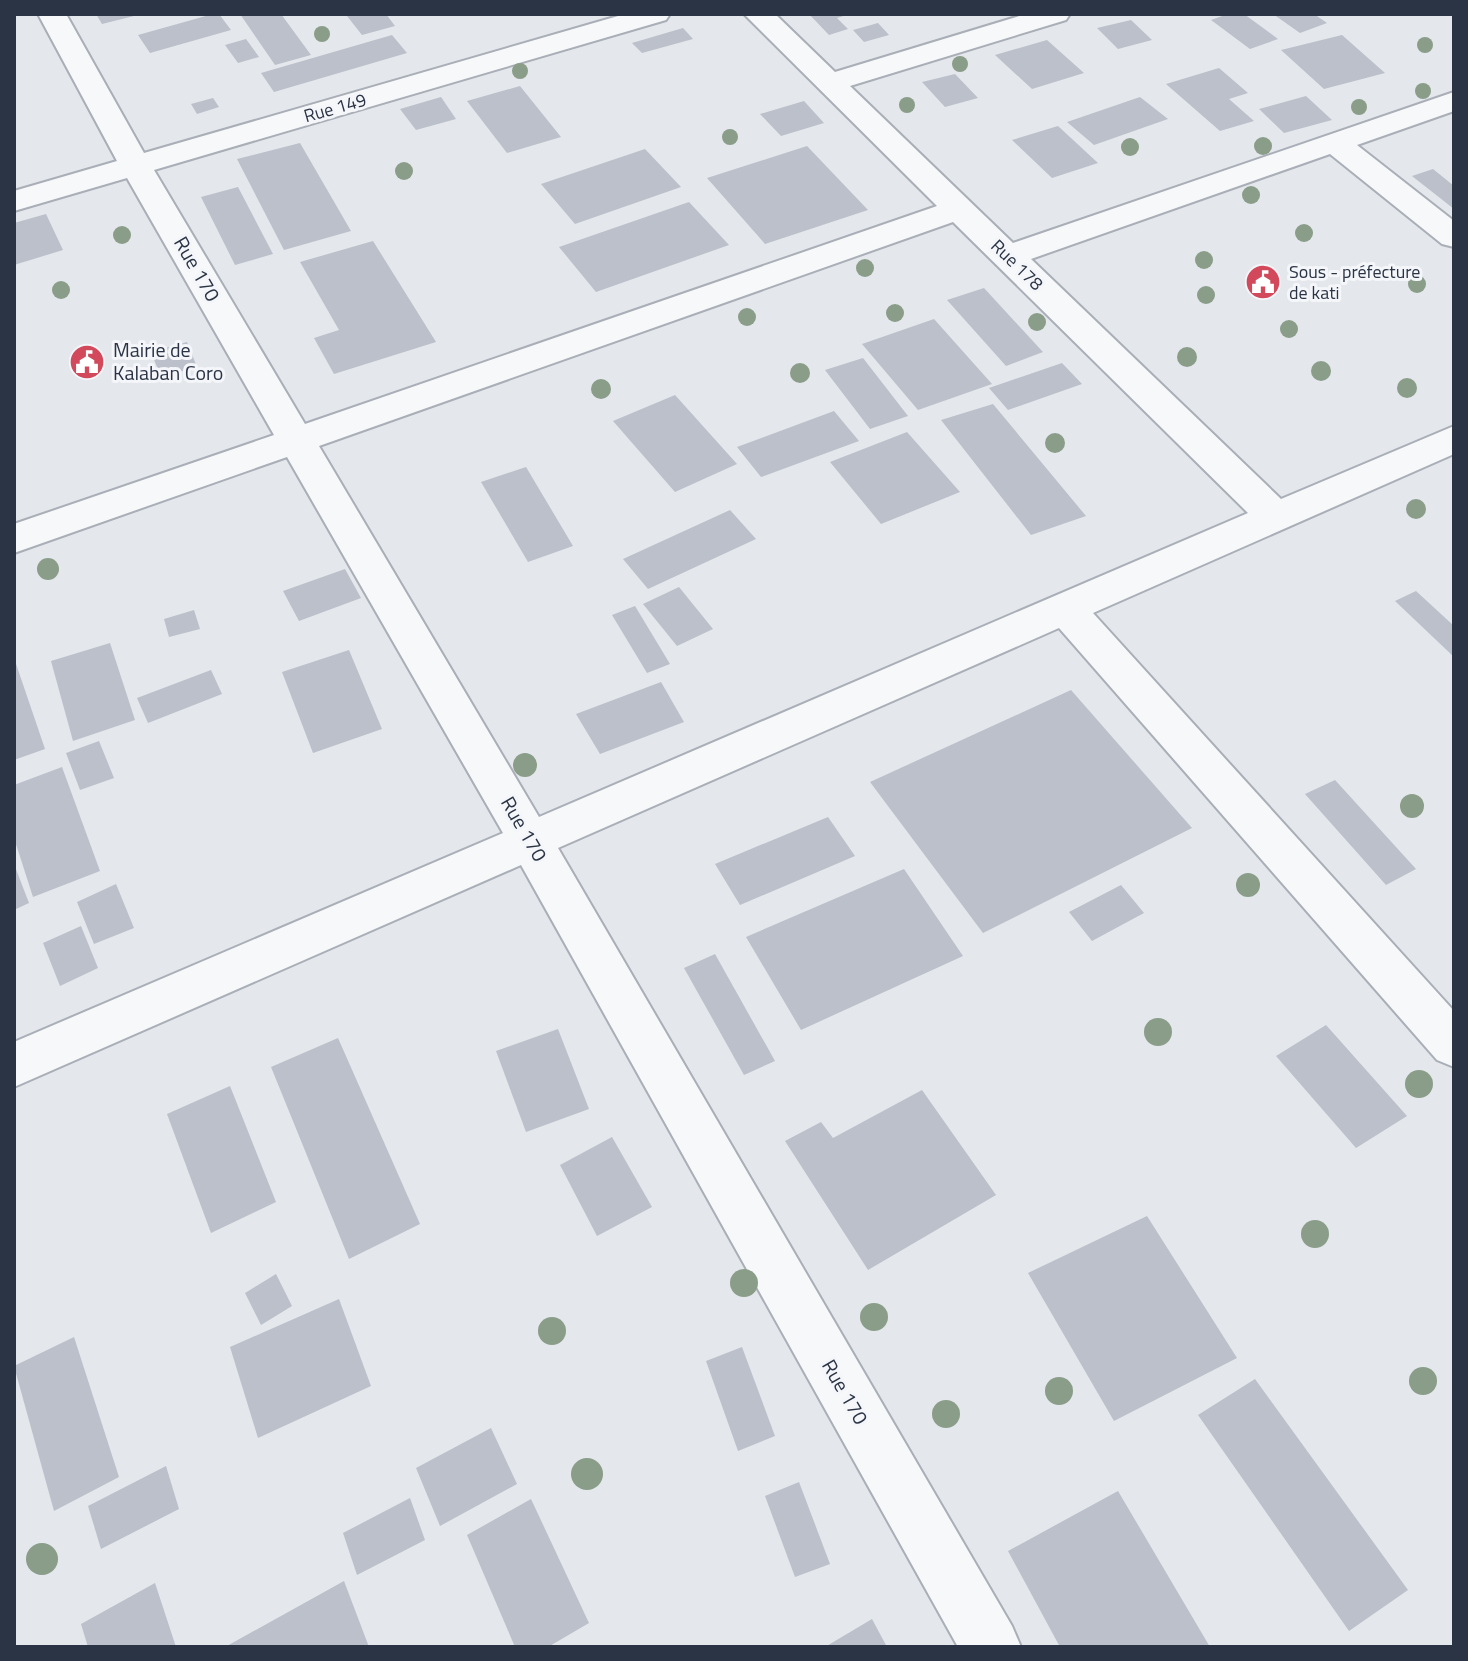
<svg xmlns="http://www.w3.org/2000/svg" width="1468" height="1661" font-family="'Titillium Web',sans-serif">
  <style>
    .building { fill: #bbc0ca }
    .lines { fill: none; stroke-linecap: round; stroke-linejoin: round }
    .minor-casing { stroke: #a9aeb7; stroke-width: 4 }
    .minor { fill: #f7f8fa; fill-rule: evenodd }
    .tree { fill: #899d89 }
    .labels { text-anchor: middle; stroke-width: 6; stroke-linejoin: round; paint-order: stroke }
    .far-street-label { font-size: 18px; fill: #2b3445; stroke: #f4f6f9 }
    .far-poi-label { font-size: 18px; fill: #2b3445; stroke: #f4f6f9; text-anchor: start }
    .street-label { font-size: 20px; fill: #2b3445; stroke: #f4f6f9 }
    .poi-label { font-size: 20px; fill: #2b3445; stroke: #f4f6f9; text-anchor: start }
  </style>
  <rect width="100%" height="100%" fill="#e4e7ec"/>
  <!-- building -->
  <g class="building">
    <polygon points="96,14 138,14 138,15 102,24"/>
    <polygon points="213,14 219,14 231,30 150,53 138,35"/>
    <polygon points="240,14 281,14 311,55 275,65"/>
    <polygon points="356,14 386,14 395,26 362,35 347,16"/>
    <polygon points="809,14 850,14 837,18 848,29 829,35"/>
    <polygon points="1228,14 1244,14 1278,39 1250,49 1211,20"/>
    <polygon points="1273,14 1314,14 1327,23 1300,33"/>
    <polygon points="1131,20 1152,40 1118,49 1097,28"/>
    <polygon points="878,23 889,35 864,42 853,30"/>
    <polygon points="683,28 693,39 642,53 632,43"/>
    <polygon points="392,35 407,53 274,92 261,73"/>
    <polygon points="1342,35 1385,73 1324,89 1281,50"/>
    <polygon points="246,39 259,57 238,63 225,45"/>
    <polygon points="1047,40 1084,73 1032,89 995,55"/>
    <polygon points="1219,68 1248,93 1229,99 1254,121 1220,131 1166,84"/>
    <polygon points="955,74 978,98 945,107 922,82"/>
    <polygon points="520,86 561,137 507,153 467,101"/>
    <polygon points="1306,96 1332,120 1284,133 1259,109"/>
    <polygon points="441,97 456,119 416,130 400,109"/>
    <polygon points="1140,97 1168,119 1094,145 1067,122"/>
    <polygon points="213,98 219,107 197,114 191,104"/>
    <polygon points="804,101 824,123 781,136 760,114"/>
    <polygon points="1058,126 1098,163 1052,178 1012,140"/>
    <polygon points="300,143 351,231 284,250 237,159"/>
    <polygon points="807,146 868,210 765,244 707,178"/>
    <polygon points="645,149 681,187 575,224 541,184"/>
    <polygon points="1433,169 1454,186 1454,209 1412,176"/>
    <polygon points="238,187 273,254 235,265 201,197"/>
    <polygon points="689,202 729,245 596,292 559,247"/>
    <polygon points="46,214 63,250 14,265 14,223"/>
    <polygon points="373,241 436,342 334,374 314,338 339,330 300,262"/>
    <polygon points="984,288 1043,352 1006,366 947,300"/>
    <polygon points="934,319 992,384 918,410 862,344"/>
    <polygon points="187,342 197,367 161,377 151,352"/>
    <polygon points="863,358 908,416 870,429 825,370"/>
    <polygon points="1062,363 1082,384 1008,410 989,388"/>
    <polygon points="675,395 737,464 675,492 613,421"/>
    <polygon points="993,404 1086,516 1031,535 941,420"/>
    <polygon points="834,411 859,441 761,477 737,447"/>
    <polygon points="907,432 960,492 881,524 830,462"/>
    <polygon points="526,467 573,546 528,562 481,482"/>
    <polygon points="730,510 756,539 648,589 623,559"/>
    <polygon points="345,569 361,598 299,621 283,591"/>
    <polygon points="679,587 713,629 677,646 643,604"/>
    <polygon points="1416,591 1454,626 1454,657 1395,601"/>
    <polygon points="635,606 670,664 647,673 612,615"/>
    <polygon points="194,610 200,629 169,637 164,619"/>
    <polygon points="110,643 135,720 73,741 51,661"/>
    <polygon points="349,650 382,729 313,753 282,672"/>
    <polygon points="14,658 45,749 14,760"/>
    <polygon points="211,670 222,694 148,723 137,698"/>
    <polygon points="661,682 684,722 600,754 576,714"/>
    <polygon points="1071,690 1192,828 983,933 870,782"/>
    <polygon points="99,741 114,778 80,790 66,753"/>
    <polygon points="62,767 100,871 33,897 14,838 14,785"/>
    <polygon points="1335,780 1416,869 1386,885 1305,794"/>
    <polygon points="828,817 855,856 740,905 715,864"/>
    <polygon points="14,864 29,903 14,910"/>
    <polygon points="904,869 963,956 801,1030 746,937"/>
    <polygon points="116,884 134,928 94,944 77,902"/>
    <polygon points="1121,885 1144,913 1092,941 1069,912"/>
    <polygon points="81,926 98,968 60,986 43,943"/>
    <polygon points="715,954 775,1061 744,1075 684,968"/>
    <polygon points="1326,1025 1407,1116 1356,1148 1276,1056"/>
    <polygon points="558,1029 589,1109 526,1132 496,1051"/>
    <polygon points="338,1038 420,1224 349,1259 271,1067"/>
    <polygon points="230,1086 276,1202 211,1233 167,1114"/>
    <polygon points="922,1090 996,1195 868,1270 785,1141 821,1122 833,1138"/>
    <polygon points="612,1137 652,1207 597,1236 560,1165"/>
    <polygon points="1147,1216 1237,1358 1114,1421 1028,1273"/>
    <polygon points="276,1274 292,1306 261,1325 245,1293"/>
    <polygon points="339,1299 371,1386 258,1438 230,1347"/>
    <polygon points="74,1337 119,1477 54,1511 14,1366"/>
    <polygon points="742,1347 775,1436 738,1451 706,1361"/>
    <polygon points="1255,1379 1408,1590 1349,1631 1198,1415"/>
    <polygon points="491,1428 517,1484 440,1526 416,1468"/>
    <polygon points="166,1466 179,1509 101,1549 88,1506"/>
    <polygon points="799,1482 830,1564 795,1577 765,1496"/>
    <polygon points="1118,1491 1210,1647 1060,1647 1008,1551"/>
    <polygon points="410,1498 425,1540 357,1575 343,1533"/>
    <polygon points="531,1499 589,1623 548,1647 515,1647 467,1535"/>
    <polygon points="344,1581 369,1647 225,1647"/>
    <polygon points="155,1583 176,1647 88,1647 81,1624"/>
    <polygon points="872,1619 887,1647 825,1647"/>
  </g>
  <g class="lines">
    <defs>
      <path id="minor" d="M38,14H66L144,153L625,14H670L666,20L154,170L305,424L937,206L744,14H775L835,72L1026,14H1070L1066,20L850,86L1013,243L1454,92V111L1357,145L1454,221V247L1442,244L1330,154L1031,259L1281,499L1454,426V454L1093,613L1454,1011V1067L1437,1060L1059,628L558,848L1012,1626L1021,1647H958L521,865L14,1087V1042L503,833L287,457L14,553V524L274,435L127,178L14,211V191L117,161ZM953,222L1248,513L539,817L319,446Z"/>
    </defs>
    <!-- minor casing -->
    <use href="#minor" class="minor-casing"/>
    <!-- minor -->
    <use href="#minor" class="minor"/>
  </g>
  <!-- trees -->
  <g class="tree">
    <circle cx="322" cy="34" r="8"/>
    <circle cx="1425" cy="45" r="8"/>
    <circle cx="960" cy="64" r="8"/>
    <circle cx="520" cy="71" r="8"/>
    <circle cx="1423" cy="91" r="8"/>
    <circle cx="907" cy="105" r="8"/>
    <circle cx="1359" cy="107" r="8"/>
    <circle cx="730" cy="137" r="8"/>
    <circle cx="1263" cy="146" r="9"/>
    <circle cx="1130" cy="147" r="9"/>
    <circle cx="404" cy="171" r="9"/>
    <circle cx="1251" cy="195" r="9"/>
    <circle cx="1304" cy="233" r="9"/>
    <circle cx="122" cy="235" r="9"/>
    <circle cx="1204" cy="260" r="9"/>
    <circle cx="865" cy="268" r="9"/>
    <circle cx="1417" cy="284" r="9"/>
    <circle cx="61" cy="290" r="9"/>
    <circle cx="1206" cy="295" r="9"/>
    <circle cx="895" cy="313" r="9"/>
    <circle cx="747" cy="317" r="9"/>
    <circle cx="1037" cy="322" r="9"/>
    <circle cx="1289" cy="329" r="9"/>
    <circle cx="1187" cy="357" r="10"/>
    <circle cx="1321" cy="371" r="10"/>
    <circle cx="800" cy="373" r="10"/>
    <circle cx="1407" cy="388" r="10"/>
    <circle cx="601" cy="389" r="10"/>
    <circle cx="1055" cy="443" r="10"/>
    <circle cx="1416" cy="509" r="10"/>
    <circle cx="48" cy="569" r="11"/>
    <circle cx="525" cy="765" r="12"/>
    <circle cx="1412" cy="806" r="12"/>
    <circle cx="1248" cy="885" r="12"/>
    <circle cx="1158" cy="1032" r="14"/>
    <circle cx="1419" cy="1084" r="14"/>
    <circle cx="1315" cy="1234" r="14"/>
    <circle cx="744" cy="1283" r="14"/>
    <circle cx="874" cy="1317" r="14"/>
    <circle cx="552" cy="1331" r="14"/>
    <circle cx="1423" cy="1381" r="14"/>
    <circle cx="1059" cy="1391" r="14"/>
    <circle cx="946" cy="1414" r="14"/>
    <circle cx="587" cy="1474" r="16"/>
    <circle cx="42" cy="1559" r="16"/>
  </g>
  <!-- icons -->
  <defs>
    <symbol id="civic-disc" viewBox="-11 -11 22 22"><circle r="9.5" fill="#d1495b" stroke="#f4f6f9"/><path d="M-.6-6.5H3V-4.5H.6V-3L4-1V1h2V6H-6V1h2V-1L-.6-3ZM-1.2 2.5V6h2.4V2.5Z" fill="#fff"/></symbol>
  </defs>
  <g fill-rule="evenodd">
    <use href="#civic-disc" x="1243" y="262" width="40" height="40"/>
    <use href="#civic-disc" x="67" y="342" width="40" height="40"/>
  </g>
  <g class="labels">
    <!-- far-street labels -->
    <g class="far-street-label">
      <text transform="translate(335 108) rotate(-16)" y="6">Rue 149</text>
      <text transform="translate(1017 265) rotate(44)" y="6">Rue 178</text>
    </g>
    <!-- far-poi labels -->
    <g class="far-poi-label">
      <text x="1289" y="278">Sous - préfecture<tspan x="1289" dy="21">de kati</tspan></text>
    </g>
    <!-- street labels -->
    <g class="street-label">
      <text transform="translate(197 269) rotate(60)" y="7">Rue 170</text>
      <text transform="translate(524 829) rotate(60)" y="7">Rue 170</text>
      <text transform="translate(845 1392) rotate(60)" y="7">Rue 170</text>
    </g>
    <!-- poi labels -->
    <g class="poi-label">
      <text x="113" y="357">Mairie de<tspan x="113" dy="23">Kalaban Coro</tspan></text>
    </g>
  </g>
  <!-- border -->
  <rect width="1468" height="1661" fill="none" stroke="#2b3445" stroke-width="32"/>
</svg>
